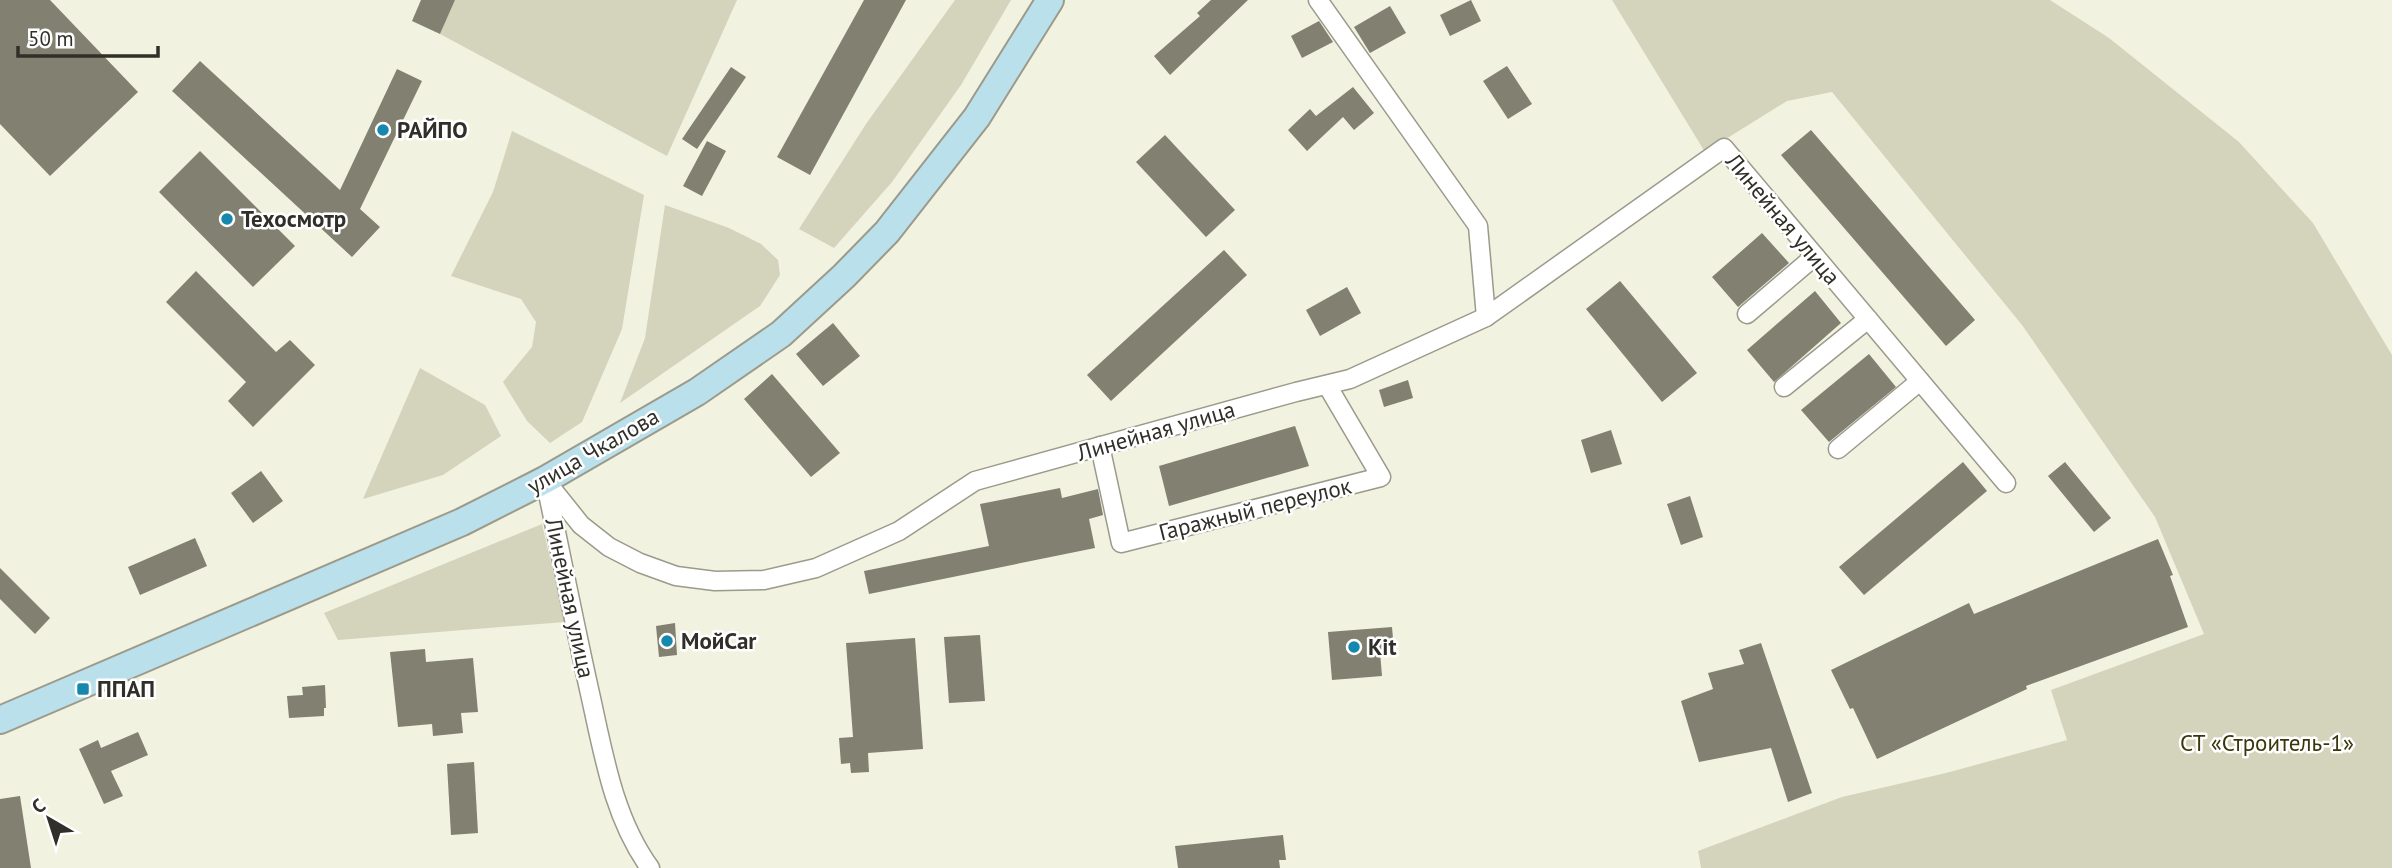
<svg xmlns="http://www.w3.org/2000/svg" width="2392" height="868" font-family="'PT Sans',sans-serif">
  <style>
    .green { fill: #d4d3bc }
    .building { fill: #818071 }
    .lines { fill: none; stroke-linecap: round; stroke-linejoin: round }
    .street-casing { stroke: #9b9a8b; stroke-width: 21 }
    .secondary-casing { stroke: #9b9a8b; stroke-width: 30 }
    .street { stroke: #fff; stroke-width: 18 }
    .secondary { stroke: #bae0ec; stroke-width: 26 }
    .poi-dot { fill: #1788ad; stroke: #fff; stroke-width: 2.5 }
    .labels { text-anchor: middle; stroke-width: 5; stroke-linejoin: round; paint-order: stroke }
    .poi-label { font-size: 23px; font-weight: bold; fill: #302f29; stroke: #fff; text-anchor: start }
    .street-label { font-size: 23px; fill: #302f29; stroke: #fff }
    .park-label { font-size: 23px; fill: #393609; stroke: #fff }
  </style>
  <rect width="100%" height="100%" fill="#f2f2e1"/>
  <!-- green -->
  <g class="green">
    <polygon points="455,0 737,0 667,156 440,34"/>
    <polygon points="955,0 1011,0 961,85 892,182 834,248 799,229 866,124"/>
    <polygon points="1612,0 2050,0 2109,38 2239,142 2313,223 2392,355 2392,868 1701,868 1698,851 1842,797 1946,773 2067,740 2051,690 2204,634 2155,517 2022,325 1832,92 1787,101 1705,152"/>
    <polygon points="512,131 644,195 622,329 582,422 550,443 527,421 503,382 532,347 536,322 521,299 451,276 493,192"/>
    <polygon points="665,205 729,228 761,244 778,260 780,275 760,306 620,403 645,338"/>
    <polygon points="420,368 485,405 501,436 443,475 363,499"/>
    <polygon points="542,524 565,622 338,640 324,613"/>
  </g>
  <!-- building -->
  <g class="building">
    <polygon points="0,0 50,0 138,92 50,176 0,124"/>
    <polygon points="421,0 455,0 440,34 412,21"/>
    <polygon points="864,0 906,0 810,175 777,157"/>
    <polygon points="1211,0 1248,0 1170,75 1154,56 1200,16 1197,13"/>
    <polygon points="1471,0 1481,21 1450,36 1440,15"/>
    <polygon points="1390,6 1406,33 1370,53 1354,27"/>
    <polygon points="1319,21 1333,42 1302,58 1291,36"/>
    <polygon points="200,61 340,190 397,69 422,81 360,209 380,227 352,257 172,91"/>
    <polygon points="1507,66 1532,104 1508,119 1483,81"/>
    <polygon points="731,67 746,77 697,149 682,139"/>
    <polygon points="1353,87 1374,113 1354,130 1343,117 1307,151 1288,130 1310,109 1316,116"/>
    <polygon points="1811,130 1975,320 1946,346 1781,155"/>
    <polygon points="1165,135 1235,210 1206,237 1136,162"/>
    <polygon points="707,141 726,151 702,196 683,186"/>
    <polygon points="200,151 295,246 253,287 159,192"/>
    <polygon points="1762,233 1789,263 1738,307 1712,277"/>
    <polygon points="1224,250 1247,275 1111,401 1087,375"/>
    <polygon points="196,271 276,352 290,340 315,365 253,427 228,401 246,382 166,302"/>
    <polygon points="1620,281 1697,373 1662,402 1586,309"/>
    <polygon points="1347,287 1361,313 1320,336 1306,310"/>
    <polygon points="1815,291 1841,323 1774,382 1747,350"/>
    <polygon points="833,323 860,356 823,386 796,354"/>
    <polygon points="1869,354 1896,387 1829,442 1801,410"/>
    <polygon points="772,374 840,453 811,477 744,399"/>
    <polygon points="1408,380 1413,398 1384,407 1379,390"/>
    <polygon points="1295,426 1309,466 1169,506 1159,466"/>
    <polygon points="1611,430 1622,464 1591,473 1581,440"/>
    <polygon points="1963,462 1987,491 1864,595 1839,567"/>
    <polygon points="2065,462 2111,518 2094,532 2048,476"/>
    <polygon points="261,471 283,501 253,523 231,493"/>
    <polygon points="1060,488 1062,498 1098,489 1103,515 1089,519 1095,548 869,594 864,571 989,546 980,504"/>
    <polygon points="1690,496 1703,537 1681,545 1667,504"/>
    <polygon points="195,538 207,566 140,595 128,567"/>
    <polygon points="2158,539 2173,575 2170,576 2188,627 2026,686 2027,689 1877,759 1853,708 1850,709 1831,670 1969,603 1974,614"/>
    <polygon points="0,568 50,618 35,634 0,599"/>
    <polygon points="675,623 677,655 659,657 656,626"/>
    <polygon points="1392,627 1394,650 1380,652 1382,676 1332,680 1328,632"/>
    <polygon points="980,635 985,701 949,703 944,637"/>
    <polygon points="915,638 923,749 868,753 869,772 851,773 850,763 841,764 839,738 853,737 846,643"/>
    <polygon points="1761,643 1812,793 1788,802 1771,748 1699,762 1681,701 1713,689 1708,673 1744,664 1739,650"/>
    <polygon points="425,649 426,662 473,658 478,712 461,713 463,733 433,736 432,724 398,727 390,652"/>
    <polygon points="325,685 326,708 324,708 324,716 289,718 287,696 303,695 302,687"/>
    <polygon points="138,732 148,755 111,771 123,796 104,804 79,749 98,740 101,748"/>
    <polygon points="474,762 478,833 451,835 447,764"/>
    <polygon points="20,796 31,868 0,868 0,799"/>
    <polygon points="1283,835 1286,860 1279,860 1280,868 1178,868 1175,846"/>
  </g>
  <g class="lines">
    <defs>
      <g id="street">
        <polyline points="1318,0 1478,226 1486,317"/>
        <polyline points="1747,314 1815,256"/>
        <polyline points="1784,387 1868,319"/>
        <polyline points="1100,446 1121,543 1381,477 1327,385"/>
        <polyline points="1838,449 1920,381"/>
        <polyline points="545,480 581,525 609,547 640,563 676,576 715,581 764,580 816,568 899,531 975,481 1296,392 1350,379 1486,317 1724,148 2006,483"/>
        <path d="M546,484C561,555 575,627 591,698C604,757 614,818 650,868"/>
      </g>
      <polyline id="secondary" points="0,720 462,522 545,480 697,392 781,334 844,276 887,232 977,117 1050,0"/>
    </defs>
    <!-- street casing -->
    <use href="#street" class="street-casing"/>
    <!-- secondary casing -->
    <use href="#secondary" class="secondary-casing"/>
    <!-- street -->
    <use href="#street" class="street"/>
    <!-- secondary -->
    <use href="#secondary" class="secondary"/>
  </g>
  <!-- markers -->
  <g class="poi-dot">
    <circle cx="383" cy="130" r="7"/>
    <circle cx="227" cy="219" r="7"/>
    <circle cx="667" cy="641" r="7"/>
    <circle cx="1354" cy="647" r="7"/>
    <rect x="76" y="682" width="14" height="14" rx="3.5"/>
  </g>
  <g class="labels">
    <!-- poi labels -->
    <g class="poi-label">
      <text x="397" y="138">РАЙПО</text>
      <text x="241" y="227">Техосмотр</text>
      <text x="681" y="649">МойCar</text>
      <text x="1368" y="655">Kit</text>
      <text x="97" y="697">ППАП</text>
    </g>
    <!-- street labels -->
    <g class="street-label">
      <text transform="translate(1783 219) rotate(50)" y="8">Линейная улица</text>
      <text transform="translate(1156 431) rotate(-16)" y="8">Линейная улица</text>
      <text transform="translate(593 451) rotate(-30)" y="8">улица Чкалова</text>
      <text transform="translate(1255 509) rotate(-14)" y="8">Гаражный переулок</text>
      <text transform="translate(570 598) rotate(78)" y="8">Линейная улица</text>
    </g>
    <!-- park labels -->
    <g class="park-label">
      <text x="2267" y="751">СТ «Строитель-1»</text>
    </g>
  </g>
  <!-- north arrow -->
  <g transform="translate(49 819) rotate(321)" stroke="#ffffff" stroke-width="5" paint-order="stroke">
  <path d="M0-5L12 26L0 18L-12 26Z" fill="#302f29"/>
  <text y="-10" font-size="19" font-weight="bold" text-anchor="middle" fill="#302f29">С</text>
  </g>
  <!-- scale -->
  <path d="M18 46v10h140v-10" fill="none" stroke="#302f29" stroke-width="3.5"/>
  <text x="28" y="46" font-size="21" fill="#302f29" stroke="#ffffff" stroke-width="5" paint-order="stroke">50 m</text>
</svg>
